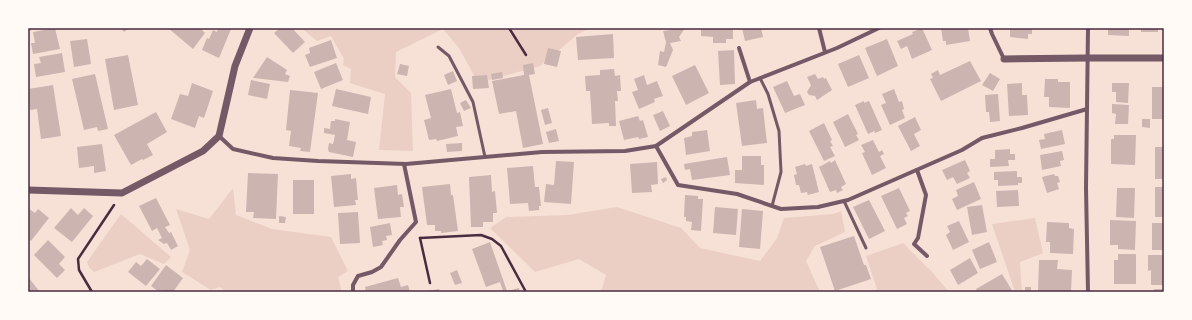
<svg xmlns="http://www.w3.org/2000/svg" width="1192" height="320" font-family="'PT Serif',serif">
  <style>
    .green { fill: #ebcfc5 }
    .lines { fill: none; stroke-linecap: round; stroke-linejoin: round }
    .stream { stroke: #dcb8b0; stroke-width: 6 }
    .building { fill: #ccb4b1 }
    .path { stroke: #4a2c40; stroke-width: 2.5 }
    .service { stroke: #755966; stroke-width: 3 }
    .minor { stroke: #755966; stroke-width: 4 }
    .tertiary { stroke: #755966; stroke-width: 7 }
    .neatline { fill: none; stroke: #4a2c40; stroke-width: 1.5 }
  </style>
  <rect width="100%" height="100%" fill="#f7e1d7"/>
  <!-- green -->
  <g class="green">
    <polygon points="301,28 591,28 578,34 540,66 478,83 459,48 443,29 396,52 395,77 411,93 413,151 379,150 385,94 350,83 351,69 343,65 344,59 331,36 317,41"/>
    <polygon points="233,188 236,215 272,229 331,237 348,271 338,277 342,292 226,292 220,287 211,290 182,272 190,250 176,209 209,219"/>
    <polygon points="617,207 681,228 700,248 760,261 777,238 784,218 833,214 841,211 845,232 815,246 806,261 820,292 601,292 606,275 579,259 535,272 490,228 506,217 567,215"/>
    <polygon points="121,214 171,257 164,264 140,254 94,272 89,267 87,262"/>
    <polygon points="1035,218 1043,253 1020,262 1022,292 1015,292 992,224"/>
    <polygon points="903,243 933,273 949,292 872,292 877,289 866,256"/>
  </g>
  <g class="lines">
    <!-- stream -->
    <polyline class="stream" points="28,28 29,28"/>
  </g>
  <!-- building -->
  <g class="building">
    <polygon points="55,28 60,49 33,54 31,43 35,43 33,32"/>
    <polygon points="121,28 129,28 124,32"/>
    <polygon points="168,28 201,28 201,29 205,33 193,49"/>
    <polygon points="218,28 231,29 219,58 202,50 207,38 209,39 213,30 217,32"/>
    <polygon points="280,28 292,28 305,42 293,53 274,33"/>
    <polygon points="672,28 685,28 679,37 681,41 670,43 673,50 666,67 658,65 660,51 664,52 666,42 663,31 670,30"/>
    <polygon points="701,28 733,28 733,39 726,39 726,43 713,43 713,37 701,36"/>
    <polygon points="742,28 761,28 763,37 745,41"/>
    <polygon points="922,28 932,50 912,59 907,46 901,49 897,41 913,34 912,32"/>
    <polygon points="941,28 968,28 970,41 946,45 946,41 943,41"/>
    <polygon points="1010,28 1032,28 1032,34 1028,34 1028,39 1010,37"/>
    <polygon points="1108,28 1129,28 1129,36 1108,35"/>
    <rect x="1141" y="28" width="17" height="4"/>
    <polygon points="613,34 614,58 578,60 576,37"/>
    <polygon points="87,39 91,64 74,67 70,41"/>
    <polygon points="887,39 898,66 877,76 865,48"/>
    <polygon points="331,40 337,58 310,67 305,55 310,53 309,48"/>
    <polygon points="548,48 561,51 557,67 544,64"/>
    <polygon points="734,50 735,84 720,85 718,51"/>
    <polygon points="62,53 65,72 36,77 34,64 41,63 39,57"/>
    <polygon points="128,55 138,105 114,110 105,59"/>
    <polygon points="859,55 869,78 848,87 838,64"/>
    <polygon points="267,57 287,70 285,74 290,76 288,82 253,78"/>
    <polygon points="970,61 981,81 941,101 930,79 933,78 931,74 938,70 940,75"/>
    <polygon points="336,63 343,80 321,89 314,72"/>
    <polygon points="533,63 535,74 529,75 543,144 523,148 516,111 499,114 492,81 524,75 523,65"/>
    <polygon points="400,64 409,66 407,76 397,74"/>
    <polygon points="695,65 709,93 686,105 672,76"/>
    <polygon points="614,69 615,76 620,75 621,91 617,91 618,101 615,101 616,126 609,126 609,123 592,124 590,91 586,91 585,76 600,75 600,70"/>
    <polygon points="453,71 457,81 448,85 444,75"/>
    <polygon points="502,72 503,78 492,80 491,74"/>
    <polygon points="990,73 1000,79 993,91 982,85"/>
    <polygon points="95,74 108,129 98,131 97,127 84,130 72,79"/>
    <polygon points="815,74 818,79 823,77 824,79 826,78 832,90 817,100 815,96 809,95 807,92 811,85 807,77"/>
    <polygon points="487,75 489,88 473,89 472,76"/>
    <polygon points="644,75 647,85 657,81 663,96 654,99 655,102 639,109 632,92 638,90 634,79"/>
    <polygon points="1045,79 1058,79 1058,82 1070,82 1070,108 1049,107 1049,97 1044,97"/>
    <polygon points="251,80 270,84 267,99 248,95"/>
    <polygon points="787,81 794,96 800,94 805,105 785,113 773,87"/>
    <polygon points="192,83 213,91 204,118 199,116 195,128 171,119 180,94 188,96"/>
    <polygon points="1022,83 1022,95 1027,95 1028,115 1009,116 1007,84"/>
    <polygon points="1112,83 1129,83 1128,103 1116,102 1116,92 1112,92"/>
    <polygon points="53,85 61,136 41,139 37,109 30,110 28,89"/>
    <rect x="1152" y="87" width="12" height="32"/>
    <polygon points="336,89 371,97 368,114 332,106"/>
    <polygon points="451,89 457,113 460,112 463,126 456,127 458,136 437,141 436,139 429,140 424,120 431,118 425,95"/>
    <polygon points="894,89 899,102 902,101 904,109 902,110 905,118 890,125 881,105 886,103 882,94"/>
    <polygon points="290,90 318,93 310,152 300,151 301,148 289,146 291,131 286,130"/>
    <polygon points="998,94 1000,121 990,122 989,112 986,112 985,95"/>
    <polygon points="466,100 471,108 464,111 460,103"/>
    <polygon points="756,100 757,109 763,108 767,143 742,146 736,103"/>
    <polygon points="864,101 864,103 869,101 882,130 875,133 874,131 868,134 855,105"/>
    <polygon points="1112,104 1129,105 1128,124 1115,124 1116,114 1112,113"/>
    <polygon points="548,108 552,123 545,125 541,110"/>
    <polygon points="663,111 670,126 660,131 653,115"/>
    <polygon points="156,112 167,132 147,144 153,155 143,160 142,159 131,165 114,135"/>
    <polygon points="848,114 858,134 856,135 859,140 845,147 833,122"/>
    <polygon points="638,116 640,121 643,120 648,137 639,139 638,137 624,140 619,121"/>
    <polygon points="915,117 921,130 914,134 920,146 911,151 898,126"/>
    <polygon points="335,119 350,122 347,140 356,142 353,157 329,152 328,149 329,143 333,144 335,135 324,133 324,128 330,129 331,121 335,121"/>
    <polygon points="1142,119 1150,119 1150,128 1142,127"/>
    <polygon points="824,123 832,140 830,141 833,146 830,147 835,156 824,161 809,131"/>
    <polygon points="556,129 559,141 549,143 546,132"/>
    <polygon points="707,130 710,151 686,155 684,138 692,136 692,132"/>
    <polygon points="1062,130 1065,144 1041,149 1039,140 1045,139 1044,134"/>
    <polygon points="1114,135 1136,135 1135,165 1111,164 1111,139 1114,139"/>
    <polygon points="873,140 879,152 882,150 884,154 880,156 886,168 872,175 862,153 865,152 861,145"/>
    <polygon points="462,143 462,151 447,152 446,144"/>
    <polygon points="102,144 106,171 94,173 94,166 79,168 77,147"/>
    <rect x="1155" y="147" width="9" height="32"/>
    <polygon points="1010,149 1010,154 1015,154 1015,160 1008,160 1009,166 990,167 990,159 995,159 995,150"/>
    <polygon points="1062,151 1064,160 1060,161 1061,166 1042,170 1040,155"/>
    <polygon points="742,156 761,156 761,165 764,165 764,185 735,183 735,170 742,170"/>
    <polygon points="727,157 730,175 692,180 690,169 685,170 684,164"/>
    <polygon points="835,160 846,184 841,187 843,190 837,193 836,190 830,192 819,167 830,161 831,163"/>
    <polygon points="965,160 970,171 967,173 970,178 957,184 953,177 947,180 942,170"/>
    <polygon points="556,161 574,162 571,204 544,202 546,184 554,185"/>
    <polygon points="657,162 658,184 651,185 652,192 632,193 630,164"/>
    <polygon points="805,164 806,166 812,164 819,192 808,195 807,192 801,193 799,185 796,185 794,175 797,174 795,167"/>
    <polygon points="533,166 535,187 539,187 541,206 539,206 539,210 529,211 528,203 510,204 507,168"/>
    <polygon points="1017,171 1017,177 1022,177 1022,183 1018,183 1018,185 998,186 998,180 994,180 994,172"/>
    <polygon points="248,173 278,174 276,219 253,218 254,212 246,212"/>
    <polygon points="351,174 351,179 356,178 358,200 355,200 356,205 334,207 331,176"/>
    <polygon points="1054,174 1055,176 1058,176 1060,182 1057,183 1059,189 1047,193 1042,177"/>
    <polygon points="491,175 492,192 495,191 497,213 493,213 493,222 483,222 483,227 471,227 469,177"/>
    <polygon points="666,177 667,180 663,183 661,179"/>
    <rect x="293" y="180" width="21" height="34"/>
    <polygon points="974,182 981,199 957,210 952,199 958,196 956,190"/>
    <polygon points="450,184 451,195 453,195 458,231 441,233 441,231 435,231 435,225 427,225 422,187"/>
    <polygon points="397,185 398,195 402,194 404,207 400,207 401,217 378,219 374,188"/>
    <rect x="1155" y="187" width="9" height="30"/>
    <polygon points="899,188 910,211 906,213 908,216 904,218 907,224 897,229 881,196"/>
    <polygon points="1117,188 1135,188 1134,218 1116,217"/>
    <polygon points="1018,190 1019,206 997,207 996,191"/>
    <polygon points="685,195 698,196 698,199 703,199 701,231 691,230 692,222 686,221 686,217 684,217"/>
    <polygon points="156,198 170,225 165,227 169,233 171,232 178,246 171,250 167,243 164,244 158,240 162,238 157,228 152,231 139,206"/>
    <polygon points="869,200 885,231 869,239 853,207"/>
    <polygon points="982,205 987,232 972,235 967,207"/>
    <polygon points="715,207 738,209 736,235 713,233"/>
    <polygon points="28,208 35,213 38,209 49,218 31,241 28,239"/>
    <polygon points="71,208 78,215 84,208 93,216 72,242 54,228"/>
    <polygon points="742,209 763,211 760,249 739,247"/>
    <polygon points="358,212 360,243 340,244 338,213"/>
    <polygon points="279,216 286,217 285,223 279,223"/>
    <polygon points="1110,220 1136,221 1135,250 1118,249 1118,245 1110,245"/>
    <polygon points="959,221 969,242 953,250 946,235 950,232 947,226"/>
    <polygon points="1047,222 1069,223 1069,228 1074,229 1073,254 1050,253 1050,242 1046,242"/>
    <polygon points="390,223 392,235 386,236 387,240 382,241 383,245 373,247 370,227"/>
    <rect x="1152" y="223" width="12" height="27"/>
    <polygon points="854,236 864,265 866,265 871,279 835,291 820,247"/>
    <polygon points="48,240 65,257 59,264 65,270 57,278 34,255"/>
    <polygon points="490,242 507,291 519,288 520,292 501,292 503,291 500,282 486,287 472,249"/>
    <polygon points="989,242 997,262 980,269 972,250"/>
    <polygon points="1118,254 1136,254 1136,284 1114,284 1114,260 1118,260"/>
    <polygon points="1148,255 1164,255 1164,285 1151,285 1151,270 1148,271"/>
    <polygon points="970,258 978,273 958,285 950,270"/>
    <polygon points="147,259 160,269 146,286 128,272 136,262 141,266"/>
    <polygon points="1039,260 1058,260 1057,269 1072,270 1071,292 1038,291"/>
    <polygon points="166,265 183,278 173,292 163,292 161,290 159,292 151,286"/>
    <polygon points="457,270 462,283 455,285 450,273"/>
    <polygon points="1002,274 1013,292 978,292 976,289"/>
    <polygon points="28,277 40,292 28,292"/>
    <polygon points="398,278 401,287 408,285 410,292 366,292 365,287"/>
    <rect x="1025" y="287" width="6" height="4"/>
    <polygon points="439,289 440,292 428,292 428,291"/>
    <rect x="1154" y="289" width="10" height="3"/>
  </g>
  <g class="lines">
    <!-- path -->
    <g class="path">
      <polyline points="509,28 526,55"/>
      <polyline points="420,238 481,235 492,239 501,246 526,292"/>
      <polyline points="420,238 430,283"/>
      <polyline points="92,292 79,270 78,259 114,205"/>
    </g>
    <!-- service -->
    <g class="service">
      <polyline points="438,47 449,56 473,102 485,157"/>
      <polyline points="760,78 768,94 779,131 781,172 772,206"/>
      <polyline points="844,201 866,248"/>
    </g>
    <!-- minor -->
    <g class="minor">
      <polyline points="819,28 825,52"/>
      <polyline points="990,28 992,34 1004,59"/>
      <polyline points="739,48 750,82"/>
      <polyline points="219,136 233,149 273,158 318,161 406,164 542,152 625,151 656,146 750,82 837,48 879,28"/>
      <polyline points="656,146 678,185 737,194 781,209 818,207 848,200 962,150 982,138 1022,128 1087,109"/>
      <polyline points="917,170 926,195 918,238 914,244 927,256"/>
      <polyline points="353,292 353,285 358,276 372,272 381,267 400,240 416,222 404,164"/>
      <polyline points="1088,292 1086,188 1088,28"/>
    </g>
    <!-- tertiary -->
    <g class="tertiary">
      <polyline points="1004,59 1088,58 1164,58"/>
      <polyline points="28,190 122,193 203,151 219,136 235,66 250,28"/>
    </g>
  </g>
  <!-- border -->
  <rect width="1192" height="320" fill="none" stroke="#fffaf5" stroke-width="58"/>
  <rect x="29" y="29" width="1134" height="262" class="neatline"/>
</svg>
